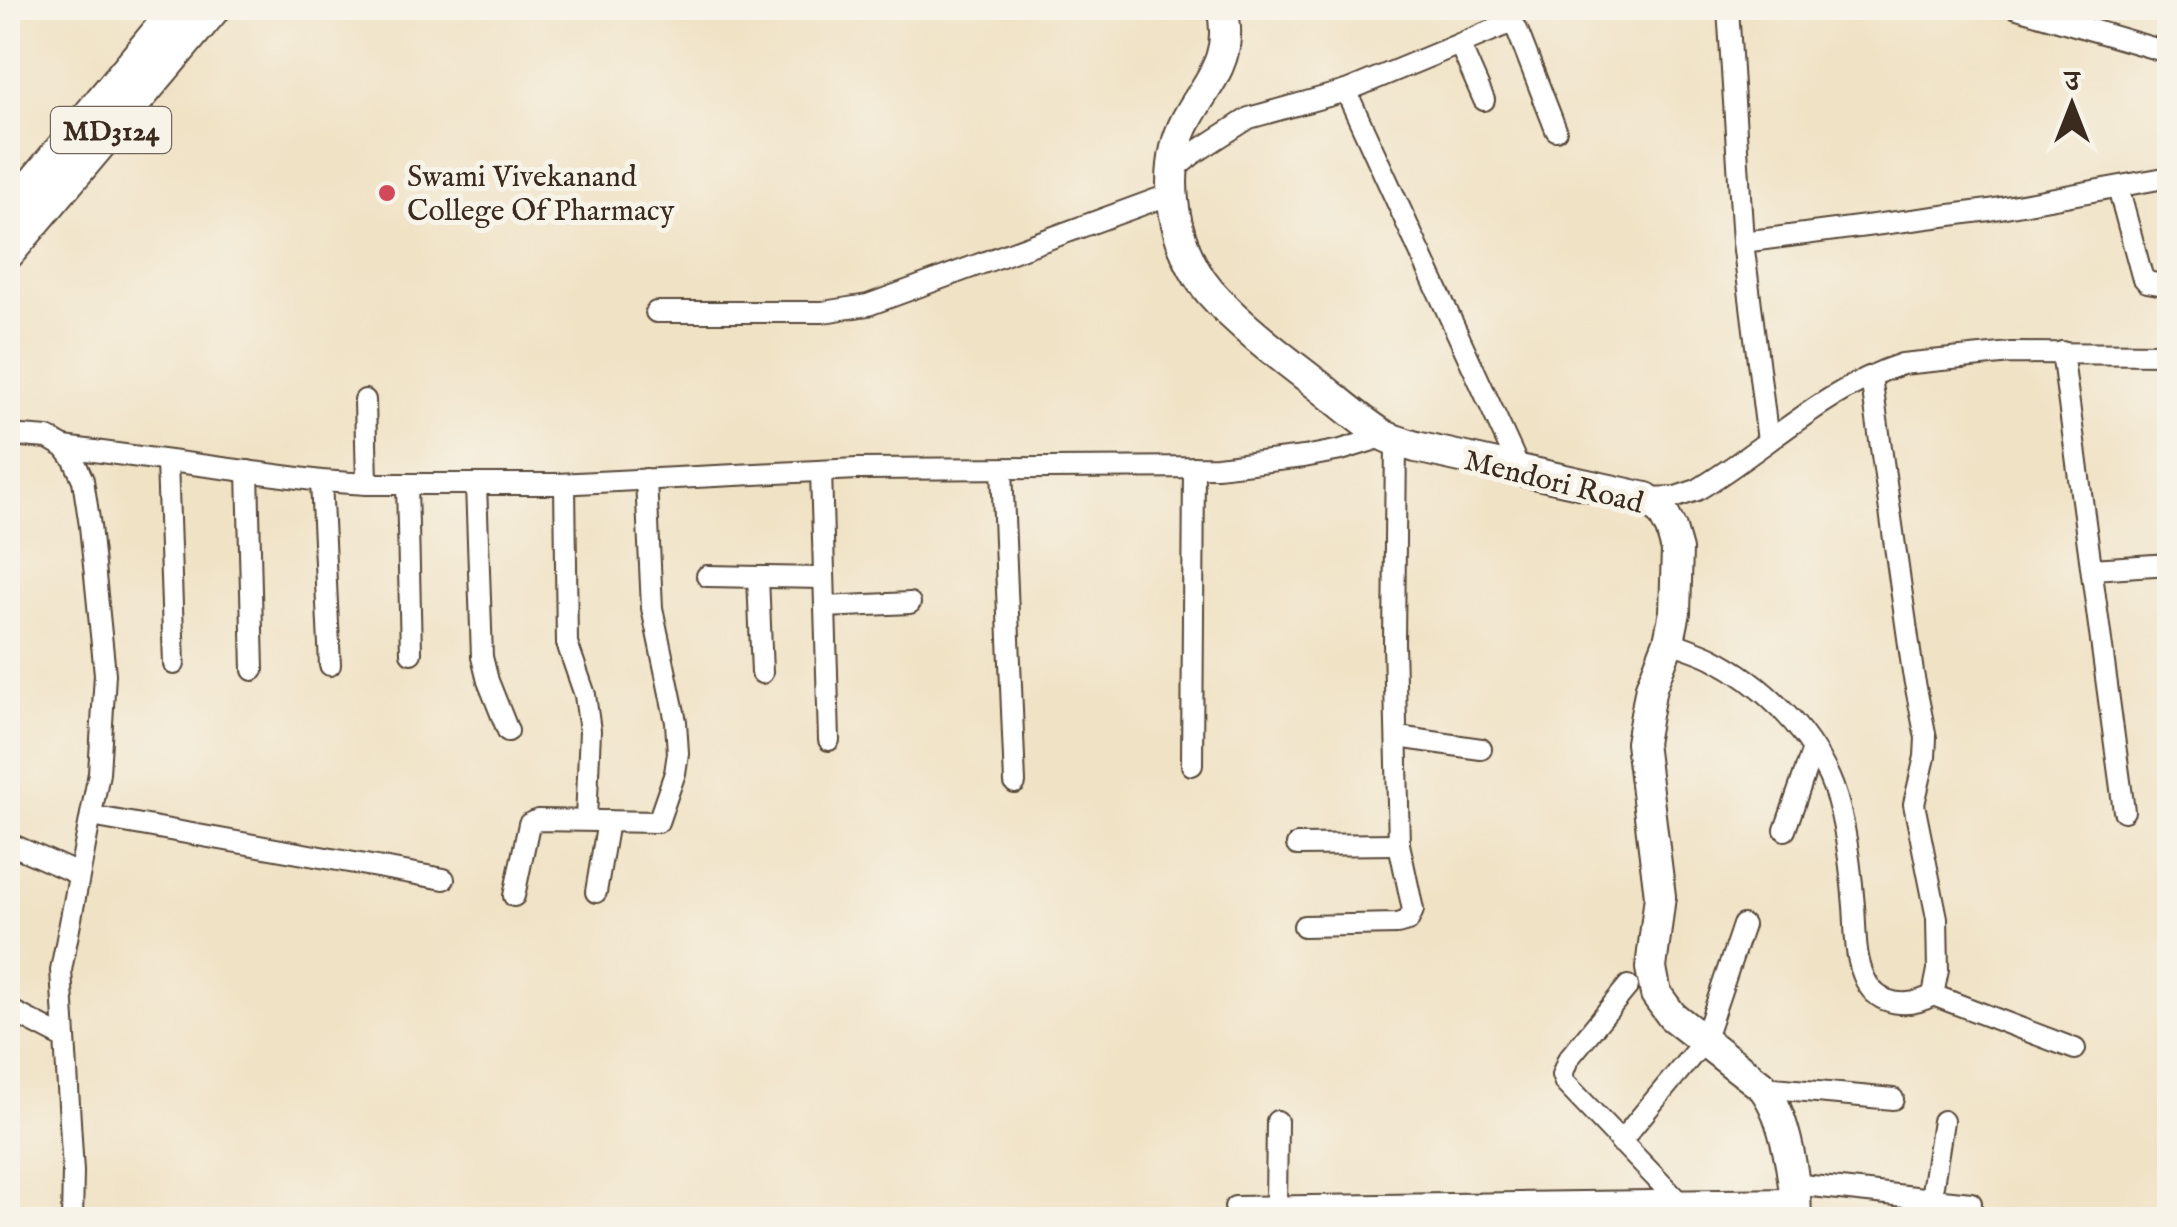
<svg xmlns="http://www.w3.org/2000/svg" width="2177" height="1227" font-family="'IM FELL English','Noto Serif Devanagari',serif">
  <style>
    .lines { fill: none; stroke-linecap: round; stroke-linejoin: round }
    .minor-casing { stroke: #564637; stroke-width: 24 }
    .secondary-casing { stroke: #564637; stroke-width: 34 }
    .primary-casing { stroke: #564637; stroke-width: 36 }
    .minor { stroke: #fff; stroke-width: 20 }
    .secondary { stroke: #fff; stroke-width: 30 }
    .primary { stroke: #fff; stroke-width: 32 }
    .poi-dot { fill: #d1495b; stroke: #f7f3e8; stroke-width: 4 }
    .labels { text-anchor: middle; stroke-width: 10; stroke-linejoin: round; paint-order: stroke }
    .shield { fill: #f7f3e8; stroke: #73665b; stroke-width: 2.5 }
    .shield-label { font-size: 28px; font-weight: bold; fill: #3b2a1e }
    .poi-label { font-size: 30px; fill: #3b2a1e; stroke: #f7f3e8; text-anchor: start }
    .street-label { font-size: 30px; fill: #3b2a1e; stroke: #f7f3e8 }
  </style>
  <rect width="100%" height="100%" fill="#f7f3e8"/>
  <filter id="ink" filterUnits="userSpaceOnUse"><feTurbulence type="fractalNoise" baseFrequency=".01" numOctaves="2"/><feDisplacementMap in="SourceGraphic" scale="20" xChannelSelector="R" yChannelSelector="G"/><feConvolveMatrix kernelMatrix="1 2 1 2 8 2 1 2 1" color-interpolation-filters="sRGB"/></filter>
  <filter id="wash" filterUnits="userSpaceOnUse"><feTurbulence type="fractalNoise" baseFrequency=".0048" numOctaves="4" result="noise"/><feDisplacementMap in="SourceGraphic" scale="40" xChannelSelector="R" yChannelSelector="G"/><feGaussianBlur stdDeviation="2.25" result="paint"/><feColorMatrix in="noise" values="0 0 0 0 0 0 0 0 0 0 0 0 0 0 0 0 0 1.4 0 .05"/><feComposite in="paint" operator="in"/></filter>
  <g filter="url(#wash)">
    <rect width="100%" height="100%" fill="#f0e2c5"/>
  </g>
  <g filter="url(#ink)">
    <g class="lines">
      <defs>
        <g id="minor">
          <polyline points="1728,8 1743,242 1768,441"/>
          <polyline points="2017,8 2170,53"/>
          <polyline points="1460,45 1484,100"/>
          <polyline points="1346,91 1520,470"/>
          <polyline points="1171,172 1193,154 1249,118 1346,91 1510,23 1515,26 1518,32 1556,130"/>
          <polyline points="2118,187 2142,276 2147,282 2170,286"/>
          <polyline points="1743,242 1989,210 2170,177"/>
          <polyline points="656,312 823,312 868,305 1171,194"/>
          <polyline points="2062,352 2124,811"/>
          <polyline points="365,400 367,484"/>
          <polyline points="8,435 48,438 64,447 74,460 83,480 90,526 105,674 99,773 61,970 73,1172 72,1220"/>
          <polyline points="64,447 321,481 367,484 557,484 857,469 1217,467 1304,457 1341,450 1386,436"/>
          <polyline points="167,461 174,664"/>
          <polyline points="1002,469 1015,783"/>
          <polyline points="248,471 253,670"/>
          <polyline points="821,471 829,740"/>
          <polyline points="321,481 330,665"/>
          <polyline points="407,484 411,653"/>
          <polyline points="476,484 482,657 488,681 508,731"/>
          <polyline points="565,484 567,643 585,695 590,731 586,819"/>
          <path d="M1646,498L1676,497L1697,490C1766,449 1824,389 1902,364L2011,353L2170,354"/>
          <polyline points="2092,569 2170,564"/>
          <polyline points="707,576 824,578"/>
          <polyline points="758,577 762,673"/>
          <polyline points="825,607 910,603"/>
          <path d="M1669,641C1683,647 1698,651 1712,658C1761,683 1806,727 1829,777C1844,810 1851,869 1854,906C1856,931 1854,958 1866,981C1879,1007 1910,1008 1933,995L1938,970L1937,918L1914,804L1925,757L1926,738L1913,673L1871,377"/>
          <polyline points="1398,737 1481,749"/>
          <polyline points="1192,765 1194,467"/>
          <polyline points="91,816 444,879"/>
          <polyline points="1785,830 1813,749"/>
          <polyline points="8,843 78,874"/>
          <polyline points="1297,845 1399,844"/>
          <polyline points="596,892 608,821"/>
          <polyline points="514,896 529,824 538,820 658,822 675,773 678,753 676,722 652,608 646,479"/>
          <polyline points="1304,926 1397,924 1408,921 1413,910 1399,844 1394,643 1396,440"/>
          <polyline points="1628,986 1568,1059 1562,1075 1565,1083 1677,1200"/>
          <polyline points="1933,995 2075,1049"/>
          <polyline points="8,1009 64,1038"/>
          <polyline points="1763,1087 1893,1099"/>
          <polyline points="1620,1142 1704,1041 1743,925"/>
          <polyline points="1793,1184 1971,1203"/>
          <polyline points="1931,1198 1943,1121"/>
          <polyline points="1276,1206 1277,1121"/>
          <polyline points="1235,1207 1796,1199"/>
        </g>
        <path id="secondary" d="M1222,8C1238,73 1189,93 1176,148C1165,195 1178,255 1210,292C1238,324 1280,356 1314,382C1334,397 1366,426 1387,437C1396,441 1407,444 1416,447L1646,498L1663,513L1671,529L1677,550L1675,612L1669,641L1651,687L1641,743L1660,896L1651,968L1656,994L1672,1016L1763,1087C1786,1116 1796,1182 1796,1220"/>
        <g id="primary">
          <polyline points="8,214 178,8"/>
          <polyline points="8,253 214,8"/>
        </g>
      </defs>
      <!-- minor casing -->
      <use href="#minor" class="minor-casing"/>
      <!-- secondary casing -->
      <use href="#secondary" class="secondary-casing"/>
      <!-- primary casing -->
      <use href="#primary" class="primary-casing"/>
      <!-- minor -->
      <use href="#minor" class="minor"/>
      <!-- secondary -->
      <use href="#secondary" class="secondary"/>
      <!-- primary -->
      <use href="#primary" class="primary"/>
    </g>
  </g>
  <!-- markers -->
  <circle class="poi-dot" cx="387" cy="193" r="10"/>
  <g class="labels">
    <!-- shield labels -->
    <rect class="shield" x="51" y="107" width="120" height="46" rx="8"/>
    <g class="shield-label">
      <text x="111" y="140">MD3124</text>
    </g>
    <!-- poi labels -->
    <g class="poi-label">
      <text x="407" y="186">Swami Vivekanand<tspan x="407" dy="34">College Of Pharmacy</tspan></text>
    </g>
    <!-- street labels -->
    <g class="street-label">
      <text transform="translate(1554 481) rotate(14)" y="10">Mendori Road</text>
    </g>
  </g>
  <!-- margin -->
  <rect width="2177" height="1227" fill="none" stroke="#f7f3e8" stroke-width="40"/>
  <!-- north arrow -->
  <g transform="translate(2072 105)" stroke="#f7f3e8" stroke-width="8" paint-order="stroke">
  <path d="M0-8L18 38L0 25L-18 38Z" fill="#3b2a1e"/>
  <text y="-15" font-size="28" font-weight="bold" text-anchor="middle" fill="#3b2a1e">उ</text>
  </g>
</svg>
